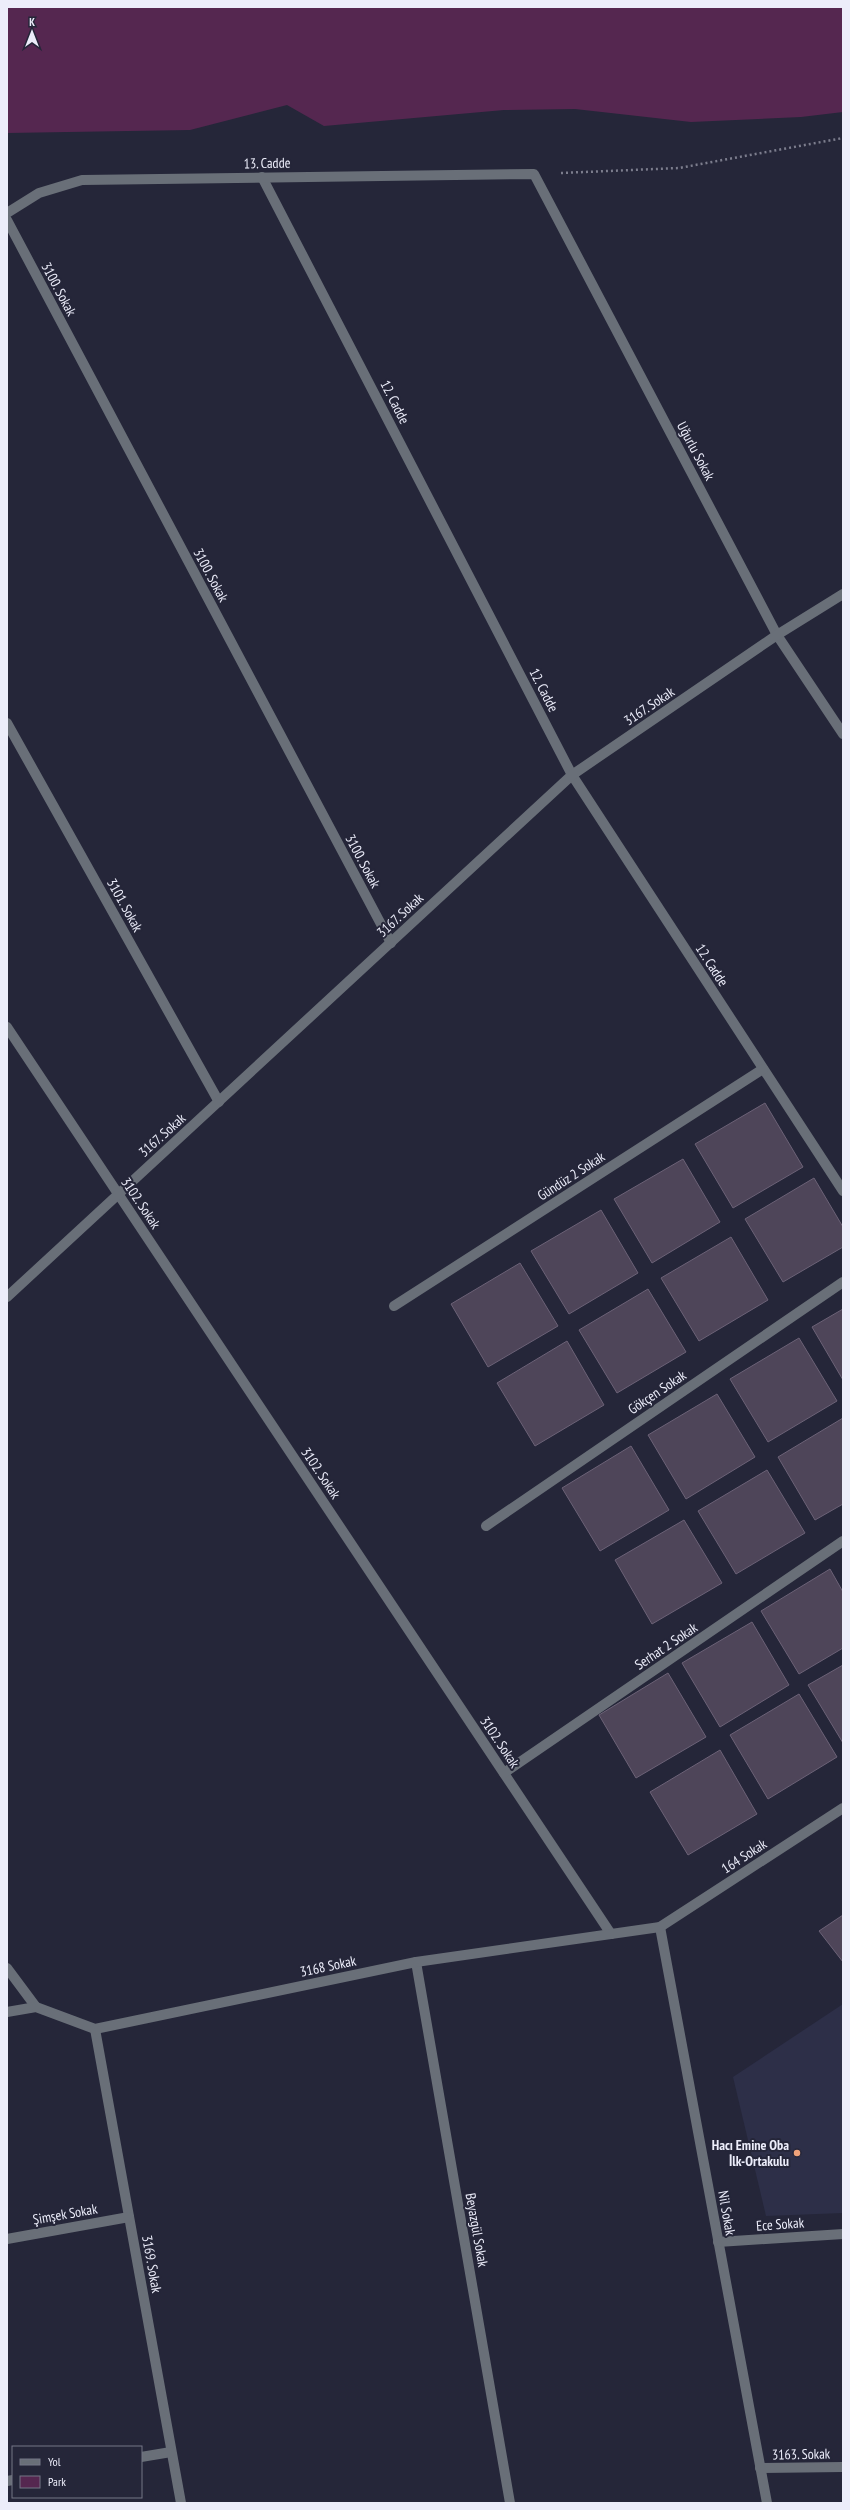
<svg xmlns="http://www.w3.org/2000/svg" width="850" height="2510" font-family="'PT Sans Narrow',sans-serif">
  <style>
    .built { fill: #2d2f48 }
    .green { fill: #552750 }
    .building { fill: #4e4559; stroke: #6c6277 }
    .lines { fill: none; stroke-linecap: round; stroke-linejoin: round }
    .path { stroke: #7c7d8d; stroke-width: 2.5; stroke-dasharray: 2 3; stroke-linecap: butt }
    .minor { stroke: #696f78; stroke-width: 10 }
    .poi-dot { fill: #f0a27a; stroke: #252639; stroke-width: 1.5 }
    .labels { text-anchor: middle; stroke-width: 4; stroke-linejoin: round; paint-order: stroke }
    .street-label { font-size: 14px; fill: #ecedfa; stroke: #252639 }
    .poi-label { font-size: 14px; font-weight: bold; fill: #ecedfa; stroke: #252639; text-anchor: end }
  </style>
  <rect width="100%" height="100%" fill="#252639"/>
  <!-- built -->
  <polygon class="built" points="843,2004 843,2213 766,2216 733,2077"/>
  <!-- green -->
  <polygon class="green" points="7,7 843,7 843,112 801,117 691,122 575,109 504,110 324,126 287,105 190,130 7,133"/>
  <!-- building -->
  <g class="building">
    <polygon points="765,1103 803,1167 733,1208 695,1144"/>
    <polygon points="683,1159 720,1222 652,1263 614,1199"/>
    <polygon points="814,1178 843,1227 843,1247 783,1282 745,1219"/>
    <polygon points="601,1210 638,1273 569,1314 531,1251"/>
    <polygon points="731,1237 768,1300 699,1341 661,1278"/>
    <polygon points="520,1263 558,1326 488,1367 451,1304"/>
    <polygon points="648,1289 686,1352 617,1393 579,1330"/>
    <polygon points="843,1309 843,1380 812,1327"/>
    <polygon points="799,1338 837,1401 768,1442 730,1379"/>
    <polygon points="567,1341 604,1405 535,1446 497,1383"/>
    <polygon points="717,1394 755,1457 686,1499 648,1435"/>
    <polygon points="843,1418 843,1504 815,1520 778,1457"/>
    <polygon points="631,1446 669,1510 600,1551 562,1488"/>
    <polygon points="767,1470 805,1533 736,1574 698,1511"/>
    <polygon points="684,1520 722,1583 652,1624 615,1560"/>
    <polygon points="830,1569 843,1592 843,1648 799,1674 761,1611"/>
    <polygon points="752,1622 789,1685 720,1727 682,1663"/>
    <polygon points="843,1665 843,1743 808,1685"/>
    <polygon points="668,1673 706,1737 636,1778 599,1715"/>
    <polygon points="799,1694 837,1757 768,1799 730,1735"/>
    <polygon points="720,1750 757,1814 688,1855 650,1792"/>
    <polygon points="843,1915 843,1962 819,1931"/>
  </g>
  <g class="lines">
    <!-- path -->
    <polyline class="path" points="561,173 679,168 843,138"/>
    <!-- minor -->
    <g class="minor">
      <polyline points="262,177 572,775 843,1191"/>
      <polyline points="7,213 39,193 82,180 534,174 777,635 843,734"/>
      <polyline points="7,220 391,943"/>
      <polyline points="7,723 219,1102"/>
      <polyline points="7,1027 611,1934"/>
      <polyline points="7,1297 572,775 777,635 843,594"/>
      <polyline points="394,1306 763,1069"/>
      <polyline points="486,1526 843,1282"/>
      <polyline points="504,1773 843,1541"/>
      <polyline points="660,1927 767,2503"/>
      <polyline points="416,1962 510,2503"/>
      <polyline points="7,1968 36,2007"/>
      <polyline points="7,2012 36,2007 95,2029 416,1962 660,1927 843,1808"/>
      <polyline points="95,2029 181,2503"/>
      <polyline points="7,2239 129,2217"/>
      <polyline points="718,2242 843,2234"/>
      <polyline points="141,2457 171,2452"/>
      <polyline points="760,2468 843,2467"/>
      <polyline points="7,2481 13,2480"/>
    </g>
  </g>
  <!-- markers -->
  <circle class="poi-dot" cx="797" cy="2153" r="4"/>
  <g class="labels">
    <!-- street labels -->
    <g class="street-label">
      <text transform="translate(267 163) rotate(-1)" y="5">13. Cadde</text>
      <text transform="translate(59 289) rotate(62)" y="5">3100. Sokak</text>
      <text transform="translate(395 402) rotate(63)" y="5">12. Cadde</text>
      <text transform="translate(696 451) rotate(62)" y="5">Uğurlu Sokak</text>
      <text transform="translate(211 575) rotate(62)" y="5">3100. Sokak</text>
      <text transform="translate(544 690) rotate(63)" y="5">12. Cadde</text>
      <text transform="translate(649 706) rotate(-34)" y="5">3167. Sokak</text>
      <text transform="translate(363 861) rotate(62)" y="5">3100. Sokak</text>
      <text transform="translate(125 905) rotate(61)" y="5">3101. Sokak</text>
      <text transform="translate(400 915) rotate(-43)" y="5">3167. Sokak</text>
      <text transform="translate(712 965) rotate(57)" y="5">12. Cadde</text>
      <text transform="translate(162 1135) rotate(-42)" y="5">3167. Sokak</text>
      <text transform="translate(571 1176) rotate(-33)" y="5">Gündüz 2 Sokak</text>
      <text transform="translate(141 1203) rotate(56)" y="5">3102. Sokak</text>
      <text transform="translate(657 1392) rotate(-34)" y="5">Gökçen Sokak</text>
      <text transform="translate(321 1473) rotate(56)" y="5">3102. Sokak</text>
      <text transform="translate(666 1646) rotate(-34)" y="5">Serhat 2 Sokak</text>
      <text transform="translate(500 1742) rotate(56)" y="5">3102. Sokak</text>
      <text transform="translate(744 1856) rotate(-33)" y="5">164 Sokak</text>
      <text transform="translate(328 1966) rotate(-12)" y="5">3168 Sokak</text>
      <text transform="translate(727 2213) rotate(80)" y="5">Nil Sokak</text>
      <text transform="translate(65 2214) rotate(-10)" y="5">Şimşek Sokak</text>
      <text transform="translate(780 2224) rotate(-4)" y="5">Ece Sokak</text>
      <text transform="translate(477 2230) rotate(80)" y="5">Beyazgül Sokak</text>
      <text transform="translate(152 2264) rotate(80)" y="5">3169. Sokak</text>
      <text transform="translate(801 2454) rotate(-1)" y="5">3163. Sokak</text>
    </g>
    <!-- poi labels -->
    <g class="poi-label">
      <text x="789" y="2150">Hacı Emine Oba<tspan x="789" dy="16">İlk-Ortakulu</tspan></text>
    </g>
  </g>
  <!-- border -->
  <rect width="850" height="2510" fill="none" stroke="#ecedfa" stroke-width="16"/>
  <!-- legend -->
  <rect x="12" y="2446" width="130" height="52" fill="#252639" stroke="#757686"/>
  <rect x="20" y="2459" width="20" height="6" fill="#696f78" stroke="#757686"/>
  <text x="48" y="2466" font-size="12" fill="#ecedfa">Yol</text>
  <rect x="20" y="2476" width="20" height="12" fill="#552750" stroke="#757686"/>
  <text x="48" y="2486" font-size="12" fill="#ecedfa">Park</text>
  <!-- north arrow -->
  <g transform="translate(32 32)" stroke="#252639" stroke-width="3" paint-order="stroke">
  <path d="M0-3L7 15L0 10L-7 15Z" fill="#ecedfa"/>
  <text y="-6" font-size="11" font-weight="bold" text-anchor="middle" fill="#ecedfa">K</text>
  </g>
</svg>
